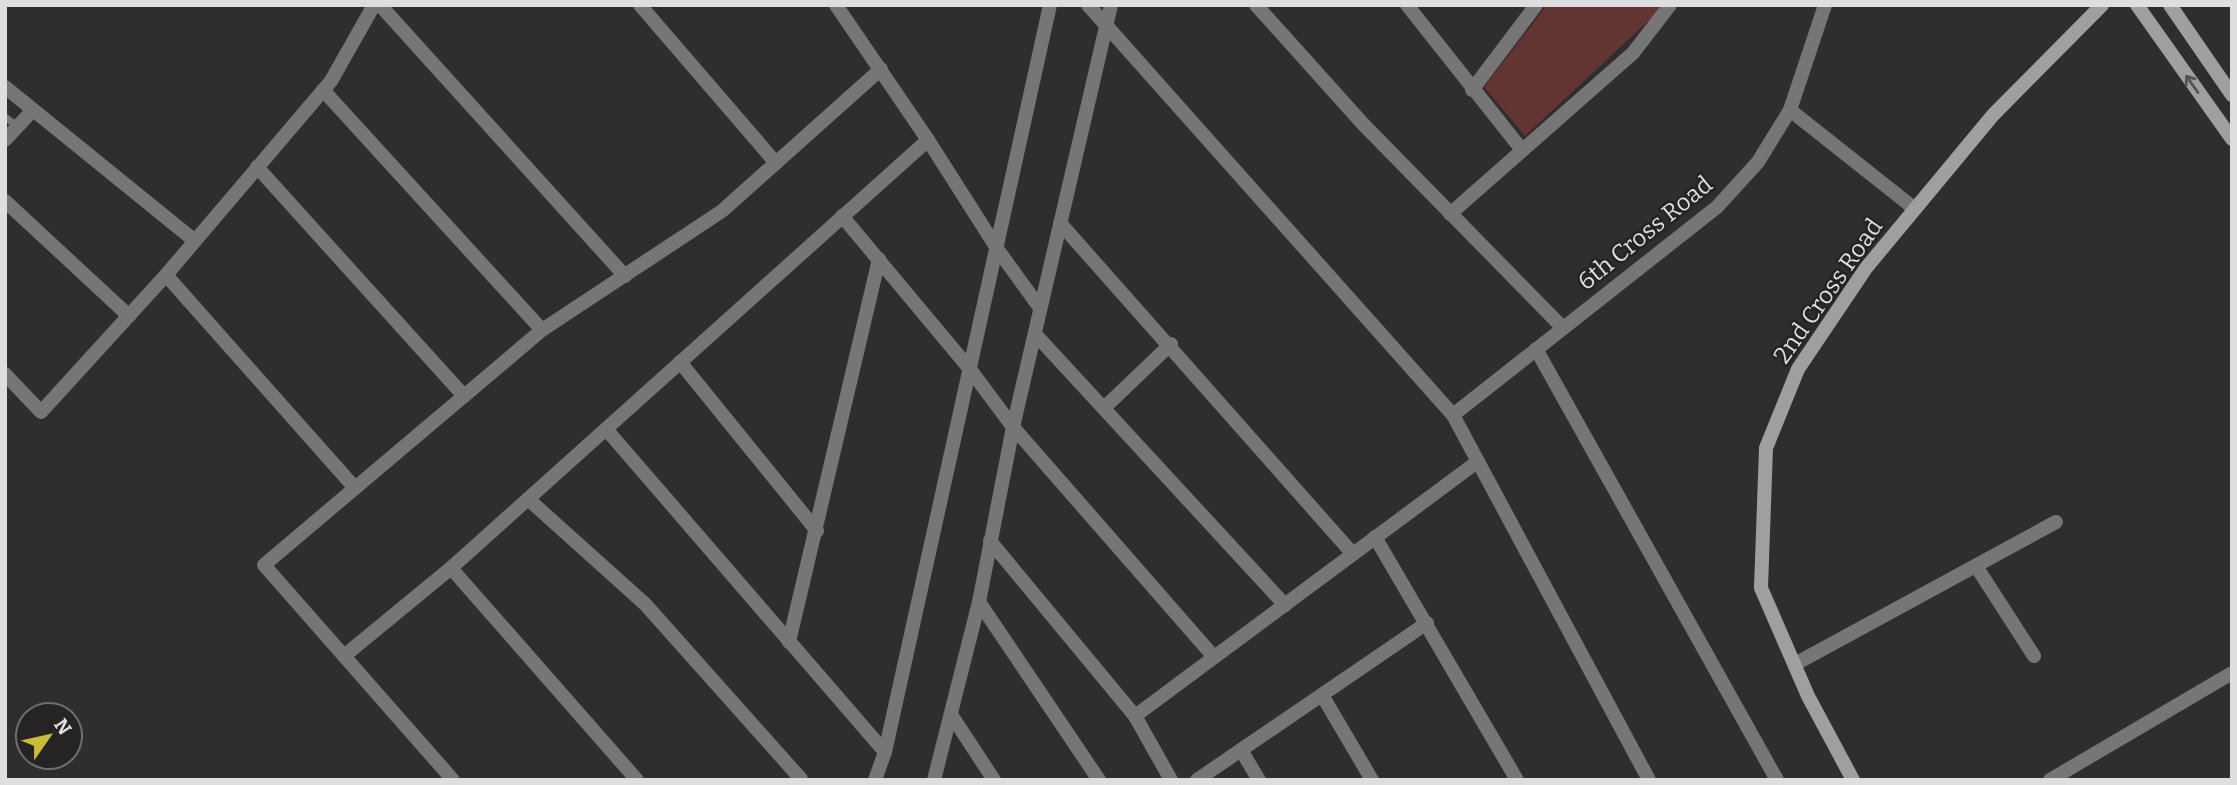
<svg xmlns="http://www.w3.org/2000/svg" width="2237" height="785" font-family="Bitter,serif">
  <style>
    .green { fill: #623432 }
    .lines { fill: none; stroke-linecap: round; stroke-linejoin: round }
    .lane { stroke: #767677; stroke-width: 7 }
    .street { stroke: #767677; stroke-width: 14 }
    .secondary { stroke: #9f9ea1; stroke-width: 14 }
    .oneway { stroke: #565457 }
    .labels { text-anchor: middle; stroke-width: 5; stroke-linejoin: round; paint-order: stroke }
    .street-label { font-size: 24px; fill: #dfdddf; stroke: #262325 }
  </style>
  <rect width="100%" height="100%" fill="#302d2f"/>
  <!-- green -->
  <polygon class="green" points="1547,5 1660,5 1656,14 1525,136 1484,87"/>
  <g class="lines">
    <!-- lane -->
    <polyline class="lane" points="5,117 17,126"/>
    <!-- street -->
    <g class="street">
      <polyline points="380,5 625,276"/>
      <polyline points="640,5 776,163"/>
      <polyline points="836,5 928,140 998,250 1040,308"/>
      <polyline points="1088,5 1453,415 1649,780"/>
      <polyline points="1256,5 1363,124 1563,328"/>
      <polyline points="1407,5 1522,150"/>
      <polyline points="5,87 195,241"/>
      <polyline points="323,90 542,330"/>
      <polyline points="1472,90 1536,5"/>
      <polyline points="1790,110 1915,209"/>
      <polyline points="5,140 33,110"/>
      <polyline points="257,167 464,396"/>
      <polyline points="5,201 129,316"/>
      <polyline points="1450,214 1633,53 1670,5"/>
      <polyline points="842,216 969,368 1013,427 1214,657"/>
      <polyline points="1060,223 1353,554"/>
      <polyline points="166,275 355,488"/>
      <polyline points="1035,334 1285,605"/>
      <polyline points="1536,349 1777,780"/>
      <polyline points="680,362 817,531"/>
      <polyline points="5,374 41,412 166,275 331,81 374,5"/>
      <polyline points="1104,408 1171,344"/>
      <polyline points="1453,415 1717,207 1758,162 1790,110 1825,5"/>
      <polyline points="606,429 885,752"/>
      <polyline points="528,499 645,604 801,779"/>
      <polyline points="1375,537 1517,780"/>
      <polyline points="990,541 1135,716 1171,780"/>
      <polyline points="1976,566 2034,656"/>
      <polyline points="451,568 637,780"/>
      <polyline points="979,602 1099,780"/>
      <polyline points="789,642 879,259"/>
      <polyline points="344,656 451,568 928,140"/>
      <polyline points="1795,664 2056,522"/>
      <polyline points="1322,695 1372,780"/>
      <polyline points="952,716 994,780"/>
      <polyline points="1135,716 1477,462"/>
      <polyline points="1241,750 1259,780"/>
      <polyline points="453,780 264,565 542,330 722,211 881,69"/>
      <polyline points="875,780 885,752 1050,5"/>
      <polyline points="934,780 979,602 1013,427 1111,5"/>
      <polyline points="1197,780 1427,623"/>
      <polyline points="2050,780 2232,673"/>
    </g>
    <!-- secondary -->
    <g class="secondary">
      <polyline points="2137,5 2232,139"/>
      <polyline points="2170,5 2232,95"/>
      <polyline points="1853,780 1808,696 1761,588 1766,448 1798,369 1866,268 1993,115 2102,5"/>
    </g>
  </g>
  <!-- one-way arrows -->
  <defs><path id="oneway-shaft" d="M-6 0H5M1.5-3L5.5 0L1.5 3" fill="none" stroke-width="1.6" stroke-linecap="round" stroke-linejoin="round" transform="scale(1.75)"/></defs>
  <use class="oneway" href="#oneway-shaft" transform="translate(2192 84) rotate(-125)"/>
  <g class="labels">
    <!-- street labels -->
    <g class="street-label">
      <text transform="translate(1645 233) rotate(-39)" y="8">6th Cross Road</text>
      <text transform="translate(1828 291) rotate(-55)" y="8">2nd Cross Road</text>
    </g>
  </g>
  <!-- border -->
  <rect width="2237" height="785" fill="none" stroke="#dfdddf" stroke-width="14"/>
  <!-- north arrow -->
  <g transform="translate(49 736) rotate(56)"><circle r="33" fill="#262325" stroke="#706d6f" stroke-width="2"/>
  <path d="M0-5L12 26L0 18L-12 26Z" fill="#caba3a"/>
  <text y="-10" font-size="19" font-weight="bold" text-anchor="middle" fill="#dfdddf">N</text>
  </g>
</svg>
